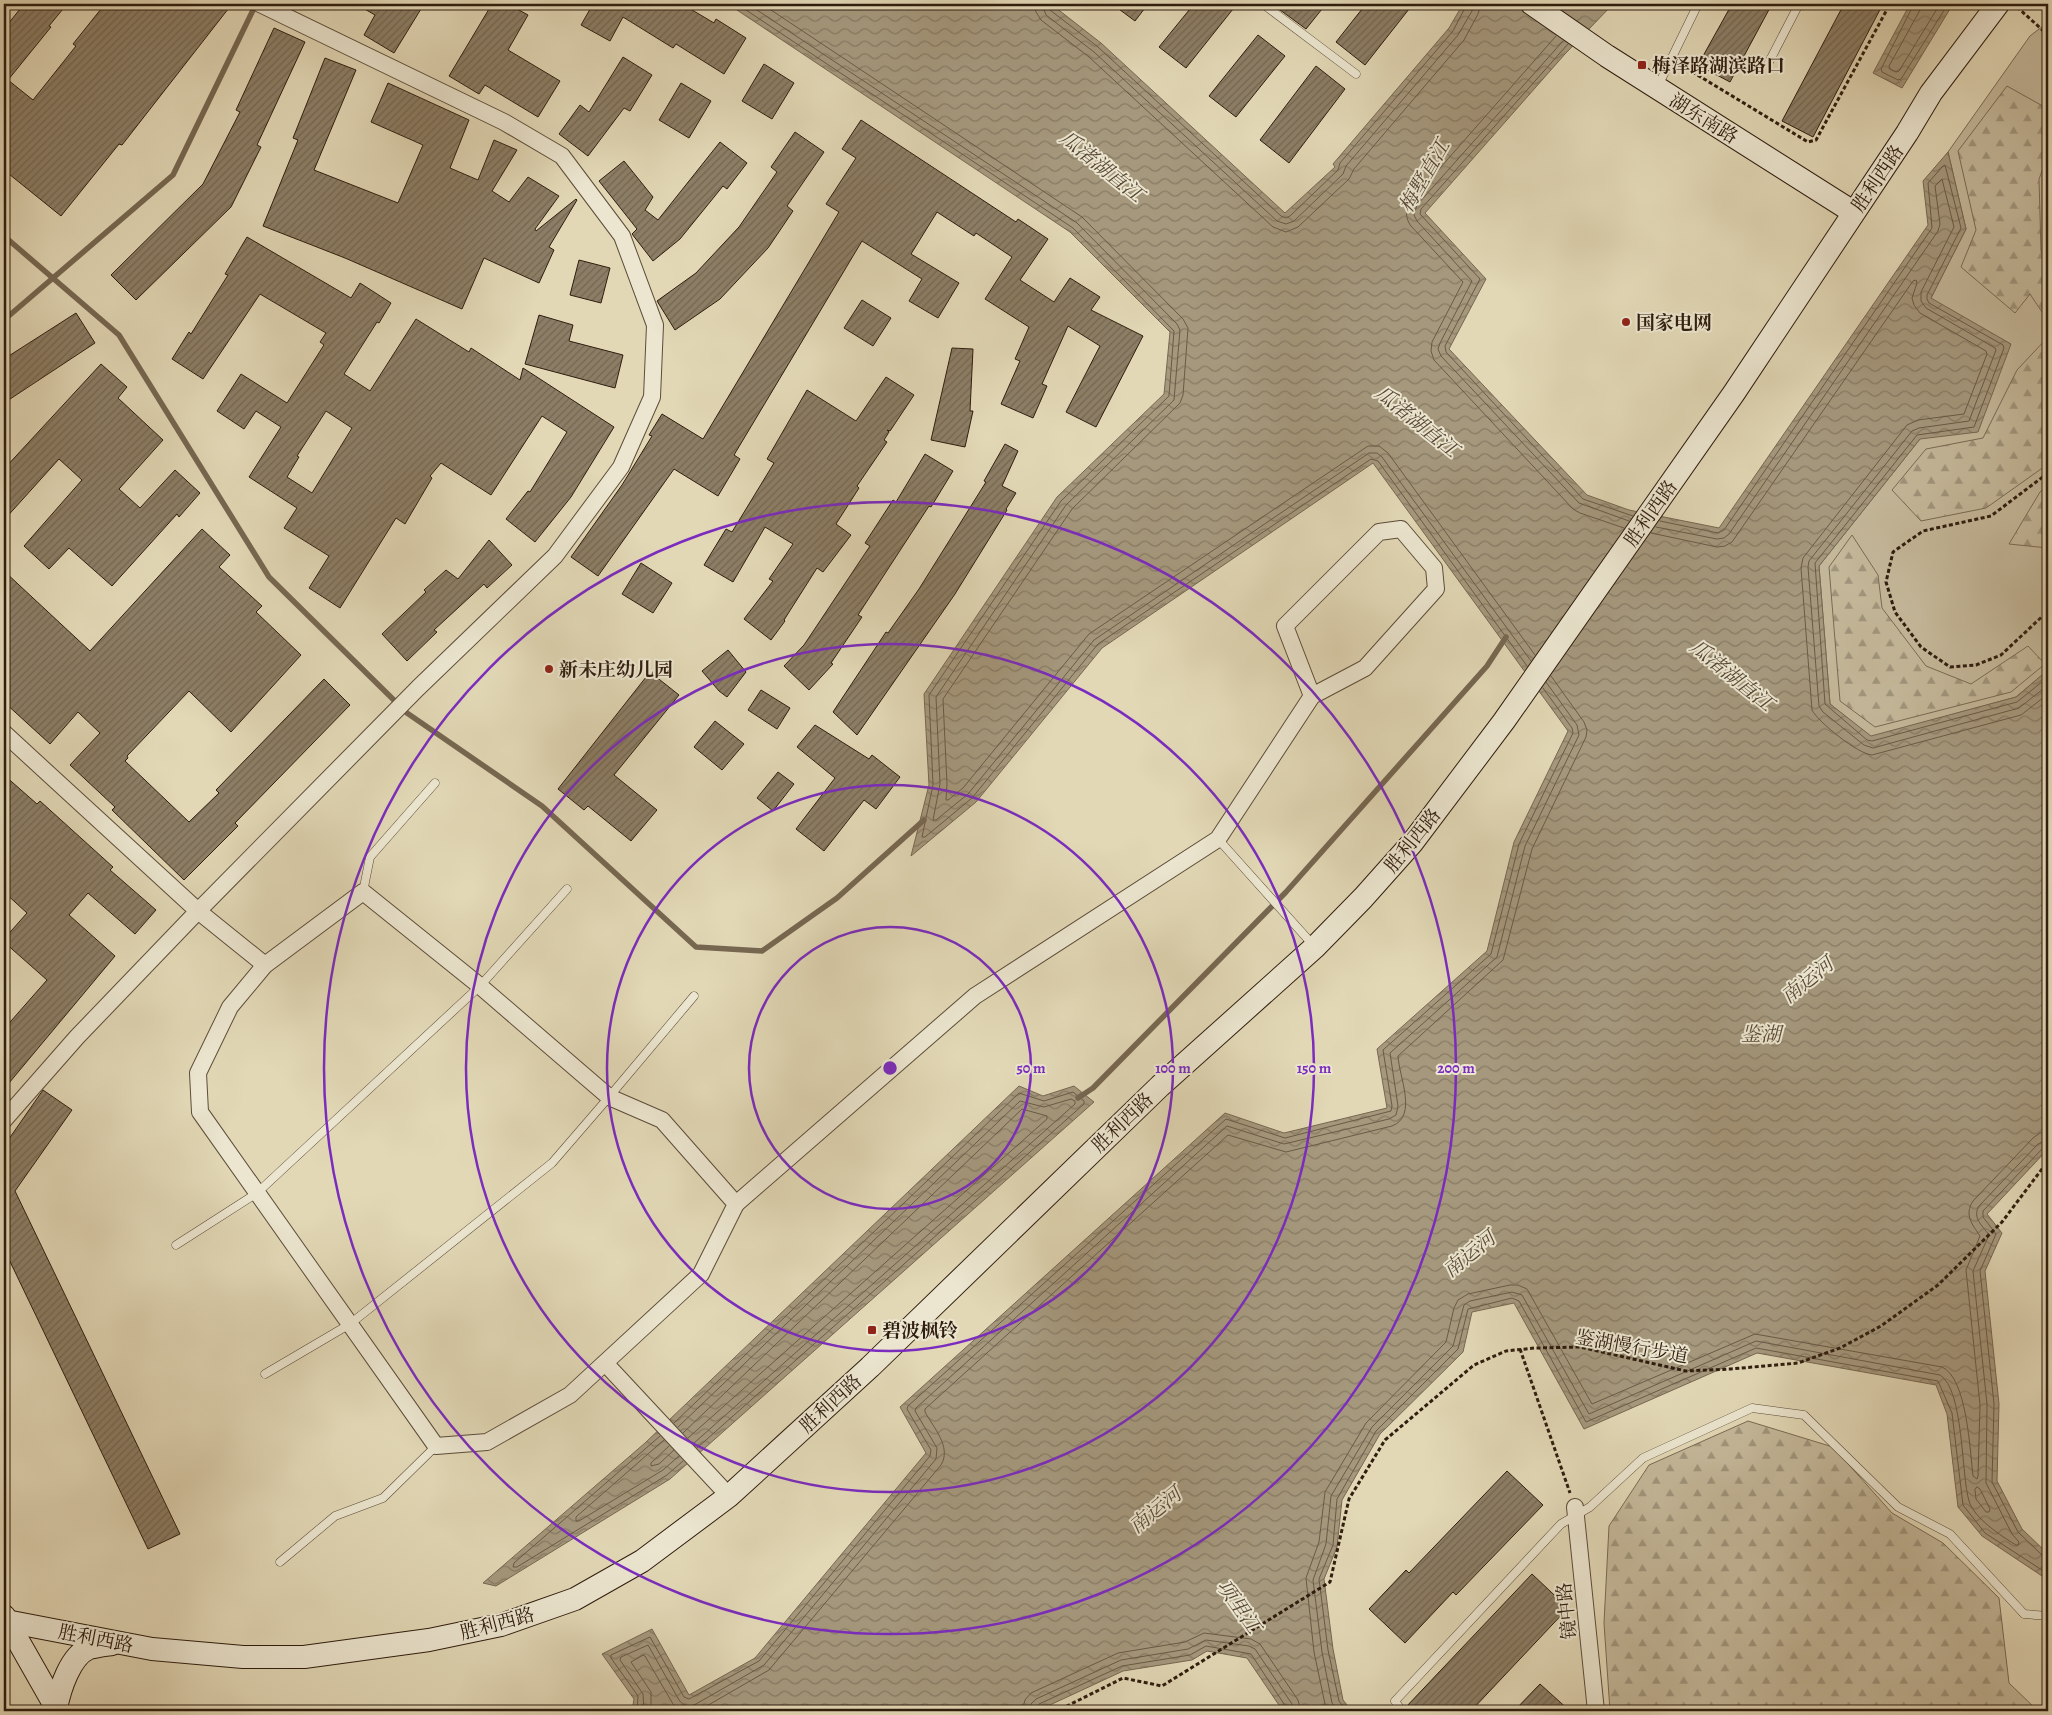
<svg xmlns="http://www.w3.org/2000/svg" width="2052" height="1715" font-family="Alegreya,'Noto Serif SC',serif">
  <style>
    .green { fill: #c4b89a; stroke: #7a6a54 }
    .forest { fill: url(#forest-firs); stroke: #7a6a54 }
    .water { fill: url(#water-waves); stroke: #766751 }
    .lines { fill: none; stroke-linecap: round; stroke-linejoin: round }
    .shore { stroke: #6a5a46; stroke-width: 1 }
    .stream { stroke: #766751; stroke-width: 5.5 }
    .building { fill: url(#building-hatch); stroke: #2f1d0f; fill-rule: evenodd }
    .lane-casing { stroke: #5c4c39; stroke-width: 9 }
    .street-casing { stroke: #5c4c39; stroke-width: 18 }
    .secondary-casing { stroke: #2f1d0f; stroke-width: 24 }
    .path { stroke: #2f1d0f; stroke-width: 3; stroke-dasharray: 4 2.5; stroke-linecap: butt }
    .lane { stroke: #ece6d0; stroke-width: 8 }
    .street { stroke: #ece6d0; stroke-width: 16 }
    .secondary { stroke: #ece6d0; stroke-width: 22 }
    .ring { fill: none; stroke: #7b2cbf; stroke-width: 2.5 }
    .poi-dot { fill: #8f2418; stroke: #ece6d0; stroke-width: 2 }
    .labels { text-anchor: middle; stroke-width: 4; stroke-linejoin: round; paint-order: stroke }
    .poi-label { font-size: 19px; font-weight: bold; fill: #2f1d0f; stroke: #ece6d0; text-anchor: start }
    .street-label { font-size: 19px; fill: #2f1d0f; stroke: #ece6d0 }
    .water-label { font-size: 20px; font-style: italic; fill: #584836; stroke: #ece6d0 }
    .centre { fill: #7b2cbf; stroke: #ece6d0; stroke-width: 2.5 }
    .ring-label { font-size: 15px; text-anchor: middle; font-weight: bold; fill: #7b2cbf; stroke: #ece6d0; stroke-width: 4; stroke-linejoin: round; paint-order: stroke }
  </style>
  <defs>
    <pattern id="forest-firs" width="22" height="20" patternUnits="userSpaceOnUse" patternTransform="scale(1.25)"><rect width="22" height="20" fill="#c4b89a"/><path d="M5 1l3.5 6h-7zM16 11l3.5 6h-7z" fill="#a0957c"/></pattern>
    <pattern id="water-waves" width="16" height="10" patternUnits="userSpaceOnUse" patternTransform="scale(1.25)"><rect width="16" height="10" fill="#a5987d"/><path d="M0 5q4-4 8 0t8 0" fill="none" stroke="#877b65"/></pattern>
    <pattern id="building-hatch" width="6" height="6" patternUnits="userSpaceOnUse" patternTransform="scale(1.25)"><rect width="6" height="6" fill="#8c7e66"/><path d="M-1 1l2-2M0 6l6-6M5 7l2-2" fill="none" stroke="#736752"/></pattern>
  </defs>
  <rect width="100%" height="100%" fill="#e2d8b6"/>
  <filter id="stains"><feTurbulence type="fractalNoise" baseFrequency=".004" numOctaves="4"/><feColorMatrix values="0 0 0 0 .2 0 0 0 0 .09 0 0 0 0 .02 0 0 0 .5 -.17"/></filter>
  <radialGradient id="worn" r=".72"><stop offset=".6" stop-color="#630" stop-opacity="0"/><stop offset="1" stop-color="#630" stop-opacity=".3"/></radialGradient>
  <!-- green -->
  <polygon class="green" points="2048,22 2048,670 2016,697 1871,737 1830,704 1819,566 1920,439 1931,298 1966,229 1948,152 2030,36"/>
  <!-- forest -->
  <g class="forest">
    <polygon points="2007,86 2048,109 2048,156 2039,179 2041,251 2048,262 2048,321 2030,294 2015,313 1961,267 1976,230 1958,151"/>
    <polygon points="2048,337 2048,464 1986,508 1921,521 1892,490 1926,449 1983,438 2017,370"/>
    <polygon points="2048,485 2048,548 2009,544 2040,492"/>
    <polygon points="1852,535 1878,575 1882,608 1926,666 1971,684 2028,646 2045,664 2011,692 1875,727 1840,701 1829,567"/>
    <polygon points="1748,1421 1833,1447 1892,1513 1943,1543 1999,1598 2009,1683 2038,1711 1610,1711 1604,1623 1609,1526 1649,1465"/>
  </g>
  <!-- water -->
  <g class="water">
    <polygon points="728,4 1051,4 1101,43 1285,213 1335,167 1333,164 1449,28 1463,4 1613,4 1565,54 1425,213 1486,279 1449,349 1587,495 1629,510 1719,528 1928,225 1923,181 1948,152 1966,229 1931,298 2011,344 1978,432 1920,439 1819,566 1830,704 1871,736 2016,697 2048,670 2048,1149 1987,1214 2002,1233 1985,1271 1999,1404 1997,1481 2022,1529 2048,1554 2048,1580 1982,1536 1958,1507 1947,1414 1936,1385 1757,1353 1584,1429 1514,1303 1472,1312 1463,1352 1380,1434 1342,1500 1337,1547 1324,1579 1333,1649 1343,1700 1352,1711 1283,1711 1247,1658 1207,1651 1192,1660 1123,1671 1037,1711 632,1711 634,1699 602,1654 652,1629 689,1695 755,1658 926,1453 900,1407 1225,1113 1284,1133 1387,1108 1377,1049 1487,951 1514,842 1568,731 1373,463 1102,648 976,802 911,856 929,785 924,694 1057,497 1164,394 1170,332 1070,232"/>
    <polygon points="1910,4 1953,4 1902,88 1873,73"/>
    <polygon points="1019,1086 1043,1096 1074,1086 1094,1102 670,1479 496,1586 483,1583 645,1443"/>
  </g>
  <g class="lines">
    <!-- shore -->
    <g class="shore">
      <polyline points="737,4 1073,228 1174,331 1169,396 1061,501 929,695 933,785 922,837 925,837 972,798 1098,644 1371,459 1378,461 1527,666"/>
      <polyline points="748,4 1077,223 1177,324 1180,330 1174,400 1066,505 936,697 940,784 933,820 936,820 968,794 1094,640 1369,453 1377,453 1382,457 1531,661"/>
      <polyline points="762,4 1082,217 1183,319 1188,328 1183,395 1180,403 1072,509 943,699 947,784 946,800 948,800 963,788 1089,634 1368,446 1379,446 1388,453 1535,655"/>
      <polyline points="1034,4 1036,12 1041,20 1089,57 1273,227 1286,232 1298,227 1349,179 1354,169 1464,40 1478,14 1481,4"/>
      <polyline points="1042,4 1046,15 1094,52 1277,221 1286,224 1294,221 1343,174 1346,166 1458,35 1472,11 1473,4"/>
      <polyline points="1048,4 1050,10 1098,47 1281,216 1286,218 1290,216 1338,170 1340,163 1453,31 1467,4"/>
      <polyline points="1914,4 1881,69 1882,72 1898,80 1901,79 1948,4"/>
      <polyline points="1921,4 1920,10 1889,66 1890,69 1896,72 1899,71 1940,4"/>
      <path d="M1556,36L1411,201C1405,209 1405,218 1411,226L1463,282L1432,342L1431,351L1434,360L1573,509L1580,513L1624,528"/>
      <polyline points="1563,41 1417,205 1414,215 1417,221 1472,281 1440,343 1438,349 1441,356 1579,503 1629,521"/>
      <polyline points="1568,44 1421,209 1420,214 1480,279 1445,346 1446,352 1583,499 1633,516"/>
      <polyline points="1660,521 1718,533 1724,530 1932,228 1928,183 1943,166 1945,165 1961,228 1927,295 1927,299 1929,303 2003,345 2004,348 1974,427 1917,435 1815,563 1825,704 1867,740 1872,741 2017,702 2048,677"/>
      <polyline points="1656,527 1717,539 1724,538 1729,534 1938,231 1940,224 1935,186 1942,179 1954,227 1921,292 1921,301 1926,308 1995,348 1996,350 1969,421 1919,428 1912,431 1809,561 1808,567 1819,706 1823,712 1864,745 1873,748 2019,708 2048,685"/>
      <path d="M1651,533L1717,547L1725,546L1732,542L1913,281L1916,280L1917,283L1912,298L1914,305L1920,313L1986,351L1987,354L1964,414L1918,420L1907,425L1803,558L1801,568L1812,710C1818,722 1858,754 1872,755L2021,715L2048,694"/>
      <polyline points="2048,1146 2043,1148 1983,1211 1983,1217 1996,1234 1980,1271 1994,1404 1992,1482 2018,1532 2043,1556 2048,1557"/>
      <polyline points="674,1423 1019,1093 1044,1101 1073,1092 1084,1101 1084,1104 697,1448"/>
      <polyline points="678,1427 1020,1101 1044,1107 1071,1099 1075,1101 1075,1104 693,1444"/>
      <polyline points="683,1433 1022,1109 1047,1116 1047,1119 688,1438"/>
      <polyline points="660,1436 514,1563 513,1567 517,1567 667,1475 683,1461"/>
      <polyline points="664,1440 576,1517 576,1521 579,1521 663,1470 679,1456"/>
      <polyline points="669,1446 651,1463 651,1466 659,1464 674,1450"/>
      <polygon points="1977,1487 1980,1489 1990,1509 1989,1512 1986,1512 1976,1499 1975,1490"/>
      <polyline points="637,1711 638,1696 611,1658 611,1655 650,1637 684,1697 689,1699 759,1661 930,1456 931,1450 907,1409 908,1406 1226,1119 1285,1138 1391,1111 1392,1106 1383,1050 1491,954 1519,844 1573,733 1572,728 1543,688"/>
      <path d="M644,1711L643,1694L620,1660L621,1657L648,1645L679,1700C683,1706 689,1707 696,1704L764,1665L936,1459L937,1448L915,1411L916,1408L1227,1126L1284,1144L1389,1119L1396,1115L1398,1106L1390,1053L1497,957L1525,846L1579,735L1577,725L1546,682"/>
      <polyline points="651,1711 651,1692 631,1662 643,1655 645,1656 673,1704 681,1711"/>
      <path d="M698,1711L769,1670L941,1465C952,1447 933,1427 925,1412V1409L1228,1135L1286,1152L1392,1126C1418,1116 1399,1077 1398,1056L1503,960L1532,849L1586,737L1587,730L1584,722L1551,676"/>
      <polyline points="1022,1711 1025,1700 1031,1693 1118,1653 1185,1642 1204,1633 1251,1639 1260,1644 1298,1700 1301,1711"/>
      <polyline points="1030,1711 1031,1704 1036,1699 1121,1660 1188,1649 1206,1640 1249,1646 1255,1649 1292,1704 1293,1711"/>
      <polyline points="1036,1711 1039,1704 1122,1666 1190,1655 1206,1646 1251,1654 1286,1707 1287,1711"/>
      <path d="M1328,1711L1325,1704L1314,1652L1306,1578L1319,1542L1325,1492L1366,1423L1446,1342L1454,1308L1458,1300L1468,1294L1510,1285H1518L1527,1289L1592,1404L1755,1334L1942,1367C1967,1378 1970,1451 1973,1476L1977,1479L1978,1476L1980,1405L1966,1270L1980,1236C1972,1224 1964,1215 1973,1201L2033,1138L2040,1133L2048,1132"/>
      <path d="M1338,1711L1332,1703L1322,1652L1313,1580L1326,1544L1331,1496L1372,1427L1453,1346L1464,1305L1470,1301L1512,1292L1522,1295L1589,1414L1756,1341L1940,1375C1964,1390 1961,1474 1969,1501C1974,1518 2001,1536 2016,1545H2018L2019,1542L2012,1534L1986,1483L1987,1404L1973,1271L1989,1235C1982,1225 1972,1218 1979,1206L2038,1144L2048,1140"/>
      <polyline points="1346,1711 1339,1701 1328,1650 1319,1579 1333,1545 1337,1499 1376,1431 1458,1349 1468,1309 1512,1298 1519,1301 1586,1422 1756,1348 1938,1381 1952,1413 1963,1505 1985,1533 2048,1574"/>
    </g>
    <!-- stream -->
    <g class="stream">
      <polyline points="4,236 119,335 269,577 407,713 542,806 696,947 762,951 837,898 924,820"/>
      <polyline points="4,320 173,175 256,4"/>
      <polyline points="1078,1098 1093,1088 1286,892 1487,666 1506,637"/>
    </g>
  </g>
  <!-- building -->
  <g class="building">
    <polygon points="24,4 67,4 49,26 51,27 8,80 33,100 76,46 73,44 105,4 232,4 122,145 119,144 61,216 4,170 4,29"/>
    <polygon points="356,4 424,4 394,53 364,35 375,15"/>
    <polygon points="492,4 508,4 528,15 508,50 560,81 538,117 485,85 479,94 449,76"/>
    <polygon points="593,4 682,4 714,23 716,19 746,38 724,74 676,44 673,48 623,17 610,41 581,25"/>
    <polygon points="1112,4 1148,4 1135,21"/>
    <polygon points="1194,4 1237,4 1186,68 1159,47"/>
    <polygon points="1272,4 1326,4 1306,29"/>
    <polygon points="1366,4 1413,4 1365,65 1336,42"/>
    <polygon points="1732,4 1772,4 1730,82 1698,65"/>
    <polygon points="1844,4 1883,4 1813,137 1782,121"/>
    <polygon points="274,28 305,42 257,145 261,147 231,207 136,300 111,275 203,184 240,112 236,110"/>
    <polygon points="1258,35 1285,56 1236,117 1209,96"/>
    <polygon points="623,57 652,75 630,111 624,108 588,156 559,134 580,105 589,112"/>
    <polygon points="325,58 356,70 314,170 398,203 423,145 371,122 388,83 469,120 450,168 478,180 494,140 517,150 492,191 509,202 528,177 559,196 535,229 536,231 576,199 577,200 549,247 554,250 539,283 484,258 462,309 345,258 263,226 298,140 293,138"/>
    <polygon points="764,64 794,83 772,119 742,101"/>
    <polygon points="1316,66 1345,89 1289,163 1260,140"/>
    <polygon points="681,83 711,101 689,138 659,120"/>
    <polygon points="861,120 1016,222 1018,219 1048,239 1020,280 1054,302 1070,278 1100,297 1091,310 1143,336 1096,427 1066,412 1100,346 1068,326 1042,384 1047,386 1033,418 1001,404 1020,361 1015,359 1029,327 985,299 1012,257 976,233 974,236 937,212 911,254 959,283 938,318 909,301 922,279 862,241 734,455 740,459 718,496 674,469 598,576 571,557 622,485 652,436 649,435 662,414 703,439 839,212 826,204 856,158 842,149"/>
    <polygon points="795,132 824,152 787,206 793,211 768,248 720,299 675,330 657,301 696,273 739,227 777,172 771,167"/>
    <polygon points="720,142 747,163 727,189 723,186 680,239 653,261 632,234 637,229 599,181 624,161 653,197 645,210 658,220"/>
    <path d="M247,237L351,298L360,283L391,303L379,323L377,322L344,374L370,391L416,319L469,352L471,348L520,380L523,368L614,427L571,497L535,542L506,519L528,491L530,492L567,432L542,416L491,495L441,463L430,476L432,478L405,524L396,518L340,608L309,588L329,556L284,528L297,508L249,477L281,427L256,411L244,429L217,411L241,374L287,403L324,345L320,342L326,333L260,294L203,379L172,359L189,332L191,334L228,275L225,274ZM326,411L352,428L312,493L287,477L299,457L297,456Z"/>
    <polygon points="579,260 610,268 601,303 570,295"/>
    <polygon points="862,300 891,318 873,346 844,328"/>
    <polygon points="76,313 95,343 4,403 4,359"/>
    <polygon points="539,315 573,325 569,341 623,355 615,388 525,364"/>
    <polygon points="952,348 973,349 970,411 973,411 965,447 931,440"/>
    <polygon points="101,364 127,387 118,398 163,440 119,489 140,508 175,470 200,493 179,517 177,514 112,586 69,548 49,569 24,546 82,480 59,459 4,520 4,469"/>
    <polygon points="886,377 914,395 890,431 887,430 889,432 884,440 887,442 857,486 859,488 836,524 851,535 823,572 817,568 784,620 785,621 771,640 744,619 773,581 769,579 793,544 765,527 733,582 704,565 726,529 732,532 774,463 767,459 807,390 856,421"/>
    <polygon points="1005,444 1018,451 1002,486 1016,493 1006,509 1007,510 955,594 857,735 833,712 886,632 888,633 919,589 986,482 984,481"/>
    <polygon points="925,454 953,471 931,507 929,506 858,615 862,617 831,663 833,664 809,690 784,666 804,645 870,546 865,543 893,500 896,502"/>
    <polygon points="202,529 230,555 219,567 262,606 256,612 301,655 231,732 189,691 127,756 128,758 125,761 189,822 219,793 216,790 324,679 350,705 235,823 238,826 184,880 112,810 115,807 70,765 100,733 78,712 50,744 4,702 4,571 90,651"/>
    <polygon points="489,540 512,565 487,588 484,584 434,630 437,632 407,661 382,634 426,592 424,590 446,570 458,579"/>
    <polygon points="641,563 672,583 653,613 622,594"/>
    <polygon points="728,650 746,672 727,697 719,691 702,671"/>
    <polygon points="650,672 679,695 614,775 657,810 631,841 588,806 584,810 558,789"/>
    <polygon points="761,690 790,708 777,729 748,710"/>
    <polygon points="715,721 744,744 722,770 694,747"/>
    <polygon points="815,725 869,759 872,755 900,777 876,809 864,800 824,851 796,829 835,778 797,747"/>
    <polygon points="778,772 794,784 773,811 757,798"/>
    <polygon points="4,775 37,804 40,801 113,867 110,870 156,910 135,934 88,893 69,915 115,956 4,1089 4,1029 47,980 4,942 4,939 27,913 4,892"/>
    <polygon points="43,1090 72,1110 15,1191 180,1534 148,1549 4,1249 4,1146"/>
    <polygon points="1507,1471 1543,1505 1456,1595 1453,1592 1405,1643 1369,1609 1406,1570 1409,1573"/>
    <polygon points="1532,1574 1568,1608 1471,1711 1408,1711 1406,1707"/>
    <polygon points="1540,1684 1570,1711 1514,1711"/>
  </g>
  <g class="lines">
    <defs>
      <g id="lane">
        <polyline points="1263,4 1356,74"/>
        <polyline points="1769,62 1799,4"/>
        <polyline points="1658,86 1698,4"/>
        <polyline points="1218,839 1314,946"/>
        <polyline points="363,892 370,857 435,783"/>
        <polyline points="176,1245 257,1193 480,986 567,889"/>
        <polyline points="265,1374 350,1324 552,1163 609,1097 694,996"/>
        <polyline points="280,1562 335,1516 383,1498 436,1446"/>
        <polyline points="1402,1711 1395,1701 1561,1524 1590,1507 1643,1458 1752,1408 1804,1415 1898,1507 1950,1534 2024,1614 2048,1616"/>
      </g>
      <g id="street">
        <polyline points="4,733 198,911 265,965"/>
        <polygon points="363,892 480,986 609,1097 662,1120 736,1204 701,1274 570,1395 487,1442 436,1446 200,1112 198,1073 230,1007 265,965"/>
        <polyline points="4,1120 77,1037 198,911 418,688 555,556 621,467 652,397 655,325 622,236 562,156 504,122 260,4"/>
        <polyline points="736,1204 975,996 1218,839 1312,696 1365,668 1436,589 1434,568 1401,529 1379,532 1285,626 1312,696"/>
        <polyline points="605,1363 729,1496"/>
        <polyline points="1575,1507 1596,1711"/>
      </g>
      <g id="secondary">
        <polyline points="1532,4 1607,56 1853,212"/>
        <polyline points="4,1616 58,1711"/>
        <polyline points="6,1621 152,1649 243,1657 304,1657 429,1640 501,1625 575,1599 642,1561 729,1496 870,1367 1160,1086 1315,947 1363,898 1412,843 1504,721 1734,393 1907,133 1931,93 1998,4"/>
        <path d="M56,1708C60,1689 70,1656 89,1648C96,1646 105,1645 112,1644"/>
      </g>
    </defs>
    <!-- lane casing -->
    <use href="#lane" class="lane-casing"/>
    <!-- street casing -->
    <use href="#street" class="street-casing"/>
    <!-- secondary casing -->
    <use href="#secondary" class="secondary-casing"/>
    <!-- path -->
    <g class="path">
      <polyline points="2017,7 2048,35"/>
      <polyline points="1681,65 1808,142 1816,140 1890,4"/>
      <polyline points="2048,473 1991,516 1923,531 1893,552 1886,582 1895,612 1921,647 1950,667 1976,665 2001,655 2048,611"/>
      <polyline points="1520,1349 1570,1493"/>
      <polyline points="1062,1711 1065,1707 1123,1678 1162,1686 1330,1582 1349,1499 1385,1440 1474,1365 1506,1351 1535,1348 1580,1347 1686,1371 1731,1369 1798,1363 1840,1348 1881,1326 1938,1285 2002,1222 2048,1161"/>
    </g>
    <!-- lane -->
    <use href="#lane" class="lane"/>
    <!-- street -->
    <use href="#street" class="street"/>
    <!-- secondary -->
    <use href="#secondary" class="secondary"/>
  </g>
  <!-- distance rings -->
  <g class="ring">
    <circle cx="890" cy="1068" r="141"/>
    <circle cx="890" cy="1068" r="283"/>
    <circle cx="890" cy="1068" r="424"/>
    <circle cx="890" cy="1068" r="566"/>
  </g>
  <!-- markers -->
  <g class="poi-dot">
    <rect x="1637" y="60" width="10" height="10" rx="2.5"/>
    <circle cx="1626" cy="322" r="5"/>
    <circle cx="549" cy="669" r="5"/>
    <rect x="867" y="1325" width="10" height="10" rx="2.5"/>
  </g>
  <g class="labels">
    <!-- poi labels -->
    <g class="poi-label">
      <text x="1652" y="72">梅泽路湖滨路口</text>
      <text x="1636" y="329">国家电网</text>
      <text x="559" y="676">新未庄幼儿园</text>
      <text x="882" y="1337">碧波枫铃</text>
    </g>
    <!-- street labels -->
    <g class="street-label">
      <text transform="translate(1704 118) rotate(32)" y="7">湖东南路</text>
      <text transform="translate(1877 178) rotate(-56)" y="7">胜利西路</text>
      <text transform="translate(1650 513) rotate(-55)" y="7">胜利西路</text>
      <text transform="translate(1412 840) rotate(-51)" y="7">胜利西路</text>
      <text transform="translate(1122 1122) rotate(-44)" y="7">胜利西路</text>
      <text transform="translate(1632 1346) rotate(10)" y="7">鉴湖慢行步道</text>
      <text transform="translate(830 1403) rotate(-43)" y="7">胜利西路</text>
      <text transform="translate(1566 1611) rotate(-96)" y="7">镜中路</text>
      <text transform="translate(497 1623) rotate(-15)" y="7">胜利西路</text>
      <text transform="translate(96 1638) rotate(11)" y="7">胜利西路</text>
    </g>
    <!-- water labels -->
    <g class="water-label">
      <text transform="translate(1102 166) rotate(39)" y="7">瓜渚湖直江</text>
      <text transform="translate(1424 176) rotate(-60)" y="7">梅墅直江</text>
      <text transform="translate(1417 421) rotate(39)" y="7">瓜渚湖直江</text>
      <text transform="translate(1732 675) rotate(39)" y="7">瓜渚湖直江</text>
      <text transform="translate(1807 980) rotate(-39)" y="7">南运河</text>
      <text x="1761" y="1041">鉴湖</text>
      <text transform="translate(1469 1254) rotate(-39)" y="7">南运河</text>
      <text transform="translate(1155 1510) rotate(-39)" y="7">南运河</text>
      <text transform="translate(1239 1606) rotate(55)" y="7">项里江</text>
    </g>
  </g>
  <circle cx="890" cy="1068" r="8" class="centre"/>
  <g class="ring-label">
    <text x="1031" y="1073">50 m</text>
    <text x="1173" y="1073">100 m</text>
    <text x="1314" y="1073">150 m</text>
    <text x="1456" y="1073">200 m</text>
  </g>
  <!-- margin -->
  <rect width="2052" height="1715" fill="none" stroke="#e2d8b6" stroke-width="20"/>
  <rect x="5" y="5" width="2042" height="1705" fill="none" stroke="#2f1d0f" stroke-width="2.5"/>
  <rect x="10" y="10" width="2032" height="1695" fill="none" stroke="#2f1d0f"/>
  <rect width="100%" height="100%" filter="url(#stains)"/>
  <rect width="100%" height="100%" fill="url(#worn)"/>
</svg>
